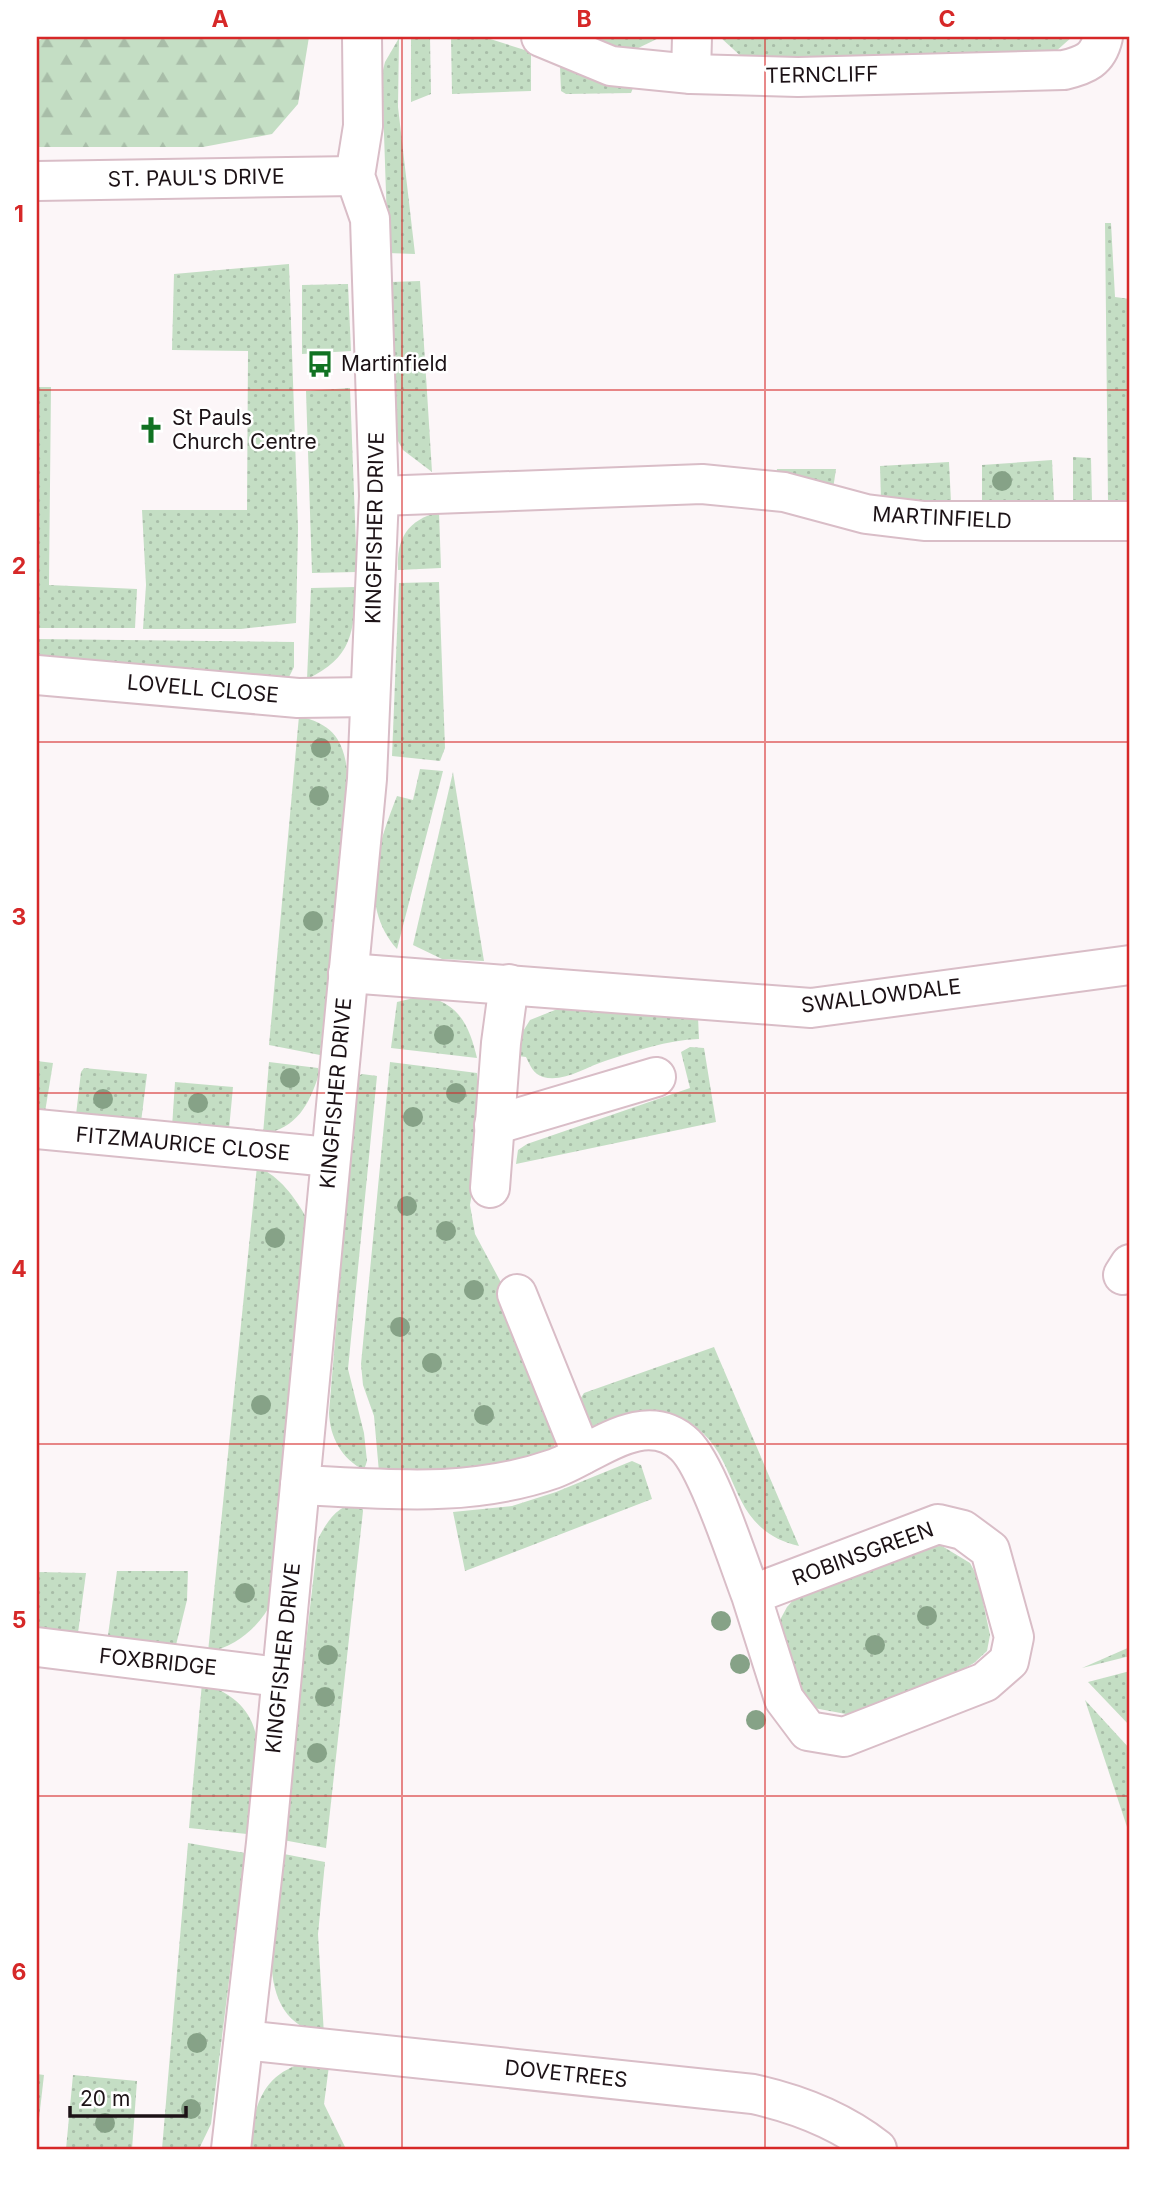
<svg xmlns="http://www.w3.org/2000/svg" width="1167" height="2186" font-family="Inter,sans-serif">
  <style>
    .grass { fill: url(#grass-dots) }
    .forest { fill: url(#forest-firs) }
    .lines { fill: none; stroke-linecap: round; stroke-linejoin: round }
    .minor-casing { stroke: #d9bdc7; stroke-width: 42 }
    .minor { stroke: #fff; stroke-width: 38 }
    .tree { fill: #86a287 }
    .grid { fill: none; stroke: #d62828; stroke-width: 2; stroke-opacity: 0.55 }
    .labels { text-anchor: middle; stroke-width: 5; stroke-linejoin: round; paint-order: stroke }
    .street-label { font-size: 21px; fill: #1c1216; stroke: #fff }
    .poi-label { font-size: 21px; fill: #1c1216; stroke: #fff; text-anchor: start }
    .neatline { fill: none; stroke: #d62828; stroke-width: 2.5 }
    .grid-label { font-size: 23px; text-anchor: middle; font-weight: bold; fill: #d62828 }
  </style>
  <defs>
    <pattern id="grass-dots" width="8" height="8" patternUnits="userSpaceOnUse" patternTransform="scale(1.75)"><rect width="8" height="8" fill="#c4dec4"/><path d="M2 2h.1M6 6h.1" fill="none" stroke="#a8bda8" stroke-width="1.8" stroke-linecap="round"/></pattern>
    <pattern id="forest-firs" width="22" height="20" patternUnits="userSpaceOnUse" patternTransform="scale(1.75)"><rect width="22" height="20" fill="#c4dec4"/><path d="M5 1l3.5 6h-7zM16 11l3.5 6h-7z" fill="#a8bda8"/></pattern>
  </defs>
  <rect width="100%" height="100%" fill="#fcf6f8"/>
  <!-- grass -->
  <g class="grass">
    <polygon points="411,37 430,37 431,94 411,102"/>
    <polygon points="451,37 484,37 531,52 531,91 452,94"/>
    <polygon points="582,37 661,37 630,52"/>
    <polygon points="720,37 1072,37 1055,52 745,60"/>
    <polygon points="399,38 398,107 415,254 388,253 382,74 385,62"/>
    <polygon points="560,66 600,81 633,88 631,93 566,94 561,91"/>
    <polygon points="1105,223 1111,223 1115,297 1130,299 1130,500 1108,502"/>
    <polygon points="289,264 298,528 296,623 241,629 143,629 146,585 142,510 247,510 248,351 172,350 174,274"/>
    <polygon points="420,281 432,472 403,450 394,434 391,282"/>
    <polygon points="348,284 351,351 302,354 302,285"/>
    <polygon points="37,387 51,387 49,585 137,589 135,628 37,628"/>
    <polygon points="350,388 357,572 312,573 306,391"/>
    <polygon points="1073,457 1091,458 1092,502 1073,502"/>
    <polygon points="1052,460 1054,502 982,505 982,465"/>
    <polygon points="949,462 951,502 926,504 881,500 880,466"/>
    <polygon points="777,469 836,469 833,489 776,476"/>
    <path d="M439,512L441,568L398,570C396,538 408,520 439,512Z"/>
    <polygon points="439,582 445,748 440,761 392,756 399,583"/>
    <path d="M356,587C354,632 352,658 307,679L311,588Z"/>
    <polygon points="37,639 294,642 294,667 287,681 37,659"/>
    <path d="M299,716C335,725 344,741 348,777L320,1055L269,1045Z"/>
    <path d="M420,769L443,771L397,949C357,903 378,845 397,796L413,800Z"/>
    <polygon points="453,772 484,961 442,959 413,945"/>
    <path d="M422,996C459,1002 469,1025 477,1058L391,1048L397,1002Z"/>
    <path d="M560,1008L698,1017L699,1039C667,1040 635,1051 605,1061C586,1067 563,1083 543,1077C533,1074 530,1065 526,1057L518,1056L522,1033L530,1020Z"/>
    <polygon points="690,1047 704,1048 716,1122 516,1164 518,1150 527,1144 690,1088 681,1052"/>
    <polygon points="37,1061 53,1063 45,1112 37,1111"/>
    <path d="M269,1062L318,1068L319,1074C309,1105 297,1128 263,1134Z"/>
    <polygon points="390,1062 477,1073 481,1138 470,1205 475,1234 505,1290 557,1441 549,1454 455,1473 379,1472 374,1416 363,1385 361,1364"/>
    <polygon points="84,1068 147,1074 141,1122 76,1115 81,1072"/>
    <path d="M362,1074L377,1076L348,1369L364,1433L367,1461L364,1470C342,1459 330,1438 329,1413L344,1231L351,1088L352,1079Z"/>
    <polygon points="175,1082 233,1087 229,1129 172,1127"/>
    <path d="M257,1166C281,1178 294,1196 307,1219L273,1600C260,1626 237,1647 208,1652Z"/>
    <path d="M714,1347L799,1546C723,1528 744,1457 690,1423C677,1415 658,1409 643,1412C629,1415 600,1434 587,1423C583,1419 580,1409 577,1404L584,1393Z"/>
    <polygon points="632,1461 641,1465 652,1499 465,1571 453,1512 512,1506 556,1492"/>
    <path d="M362,1501L363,1511L326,1848L283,1840L318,1539C328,1519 339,1504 362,1501Z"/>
    <polygon points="942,1546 970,1563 978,1578 990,1635 987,1651 974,1663 956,1673 851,1715 814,1708 801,1696 779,1637 780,1620 787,1607 804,1588 920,1547"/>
    <polygon points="117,1571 188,1571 187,1600 175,1649 107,1642"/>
    <polygon points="37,1572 86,1573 78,1633 37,1633"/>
    <polygon points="1130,1647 1130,1656 1082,1668"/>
    <polygon points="1130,1671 1130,1726 1088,1682"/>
    <path d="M202,1683C281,1709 256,1771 247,1834L189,1828Z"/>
    <polygon points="1085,1700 1130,1749 1130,1836"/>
    <polygon points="188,1843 245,1853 211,2124 199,2149 162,2149"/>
    <path d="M284,1854L325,1862L318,1934L324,2035C244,2018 277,1913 284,1854Z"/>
    <path d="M297,2065L329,2066L324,2104L346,2149H249C254,2112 258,2080 297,2065Z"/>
    <polygon points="37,2074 44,2075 37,2136"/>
    <polygon points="73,2075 137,2081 132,2149 66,2149"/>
  </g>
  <!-- forest -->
  <polygon class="forest" points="45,37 309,37 298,104 272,134 203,147 37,147 37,42"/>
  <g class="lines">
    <defs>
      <g id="minor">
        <path d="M541,37L611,66L691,74L798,77L1064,70C1085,65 1098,60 1103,37"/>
        <polyline points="691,74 692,37"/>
        <polyline points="37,181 355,176"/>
        <polyline points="379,496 702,484 784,492 866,514 924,521 1130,521"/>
        <polyline points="37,675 298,698 370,697"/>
        <polyline points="348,973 811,1008 1130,965"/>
        <polyline points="494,1125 656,1077"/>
        <polyline points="37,1129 330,1157"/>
        <polyline points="490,1188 501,1043 509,984"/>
        <polyline points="1123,1275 1130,1264"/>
        <polyline points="517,1294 582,1455"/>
        <path d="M300,1485C386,1489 470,1498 553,1469C593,1455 644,1406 685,1445C708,1467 738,1561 751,1595L938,1524L963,1530L990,1550L1014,1637L1009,1661L985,1682L844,1737L808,1731L784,1699L751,1595"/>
        <polyline points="37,1647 279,1677"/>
        <path d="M244,2040L753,2094C798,2104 840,2120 877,2149"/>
        <polyline points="231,2149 266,1843 367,779 379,496 370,219 355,176 363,126 362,37"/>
      </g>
    </defs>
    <!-- minor casing -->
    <use href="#minor" class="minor-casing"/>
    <!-- minor -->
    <use href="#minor" class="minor"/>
  </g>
  <!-- trees -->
  <g class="tree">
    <circle cx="1002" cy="481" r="10"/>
    <circle cx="321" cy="748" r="10"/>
    <circle cx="319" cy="796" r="10"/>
    <circle cx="313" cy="921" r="10"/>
    <circle cx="444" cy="1035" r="10"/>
    <circle cx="290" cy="1078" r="10"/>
    <circle cx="456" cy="1093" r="10"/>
    <circle cx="103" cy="1099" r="10"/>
    <circle cx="198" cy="1103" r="10"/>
    <circle cx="413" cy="1117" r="10"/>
    <circle cx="407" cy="1206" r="10"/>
    <circle cx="446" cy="1231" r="10"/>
    <circle cx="275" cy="1238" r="10"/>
    <circle cx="474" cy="1290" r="10"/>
    <circle cx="400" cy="1327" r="10"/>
    <circle cx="432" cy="1363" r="10"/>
    <circle cx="261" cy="1405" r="10"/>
    <circle cx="484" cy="1415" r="10"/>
    <circle cx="245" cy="1593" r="10"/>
    <circle cx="927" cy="1616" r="10"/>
    <circle cx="721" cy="1621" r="10"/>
    <circle cx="875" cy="1645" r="10"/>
    <circle cx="328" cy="1655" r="10"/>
    <circle cx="740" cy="1664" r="10"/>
    <circle cx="325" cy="1697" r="10"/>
    <circle cx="756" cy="1720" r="10"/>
    <circle cx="317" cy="1753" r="10"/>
    <circle cx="197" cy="2043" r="10"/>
    <circle cx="191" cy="2109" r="10"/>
    <circle cx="105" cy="2123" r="10"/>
  </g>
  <!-- grid -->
  <path class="grid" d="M402,37V2149M765,37V2149M37,390H1130M37,742H1130M37,1093H1130M37,1444H1130M37,1796H1130"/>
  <!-- icons -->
  <defs>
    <symbol id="bus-bare" viewBox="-9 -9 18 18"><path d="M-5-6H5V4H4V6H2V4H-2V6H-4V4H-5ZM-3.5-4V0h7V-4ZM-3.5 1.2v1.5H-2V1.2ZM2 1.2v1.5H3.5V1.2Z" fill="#117222" stroke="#fff" stroke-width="2.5" paint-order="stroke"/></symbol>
    <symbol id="church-bare" viewBox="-9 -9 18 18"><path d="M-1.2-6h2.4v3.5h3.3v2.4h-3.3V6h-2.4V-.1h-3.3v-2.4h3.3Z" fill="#117222" stroke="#fff" stroke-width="2.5" paint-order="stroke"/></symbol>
  </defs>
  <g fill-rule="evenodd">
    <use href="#bus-bare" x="301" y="345" width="38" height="38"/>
    <use href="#church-bare" x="132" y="411" width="38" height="38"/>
  </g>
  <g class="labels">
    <!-- street labels -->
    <g class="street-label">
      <text transform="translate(822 75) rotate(-1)" y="7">TERNCLIFF</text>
      <text transform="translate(196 178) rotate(-1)" y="7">ST. PAUL'S DRIVE</text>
      <text transform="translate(942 518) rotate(3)" y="7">MARTINFIELD</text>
      <text transform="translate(375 528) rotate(-89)" y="7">KINGFISHER DRIVE</text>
      <text transform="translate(203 689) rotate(5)" y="7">LOVELL CLOSE</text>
      <text transform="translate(881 996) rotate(-7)" y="7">SWALLOWDALE</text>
      <text transform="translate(336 1093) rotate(-85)" y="7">KINGFISHER DRIVE</text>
      <text transform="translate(183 1144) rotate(5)" y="7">FITZMAURICE CLOSE</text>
      <text transform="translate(863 1554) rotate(-20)" y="7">ROBINSGREEN</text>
      <text transform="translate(283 1658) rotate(-84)" y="7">KINGFISHER DRIVE</text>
      <text transform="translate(158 1662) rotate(6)" y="7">FOXBRIDGE</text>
      <text transform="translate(566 2074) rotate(6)" y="7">DOVETREES</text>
    </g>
    <!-- poi labels -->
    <g class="poi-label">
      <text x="341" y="371">Martinfield</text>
      <text x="172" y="425">St Pauls<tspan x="172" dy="24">Church Centre</tspan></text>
    </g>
  </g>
  <!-- border -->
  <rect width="1167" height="2186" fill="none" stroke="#ffffff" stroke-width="77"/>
  <!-- scale -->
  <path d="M70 2106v10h116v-10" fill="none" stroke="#1c1216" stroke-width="3.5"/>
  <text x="80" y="2106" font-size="21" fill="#1c1216" stroke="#ffffff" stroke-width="5" paint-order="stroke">20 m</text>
  <rect x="38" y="38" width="1090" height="2110" class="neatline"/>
  <g class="grid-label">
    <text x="220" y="27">A</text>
    <text x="584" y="27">B</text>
    <text x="947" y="27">C</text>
    <text x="19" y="222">1</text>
    <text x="19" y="574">2</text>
    <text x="19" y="925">3</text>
    <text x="19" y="1277">4</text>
    <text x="19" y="1628">5</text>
    <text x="19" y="1980">6</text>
  </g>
</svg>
